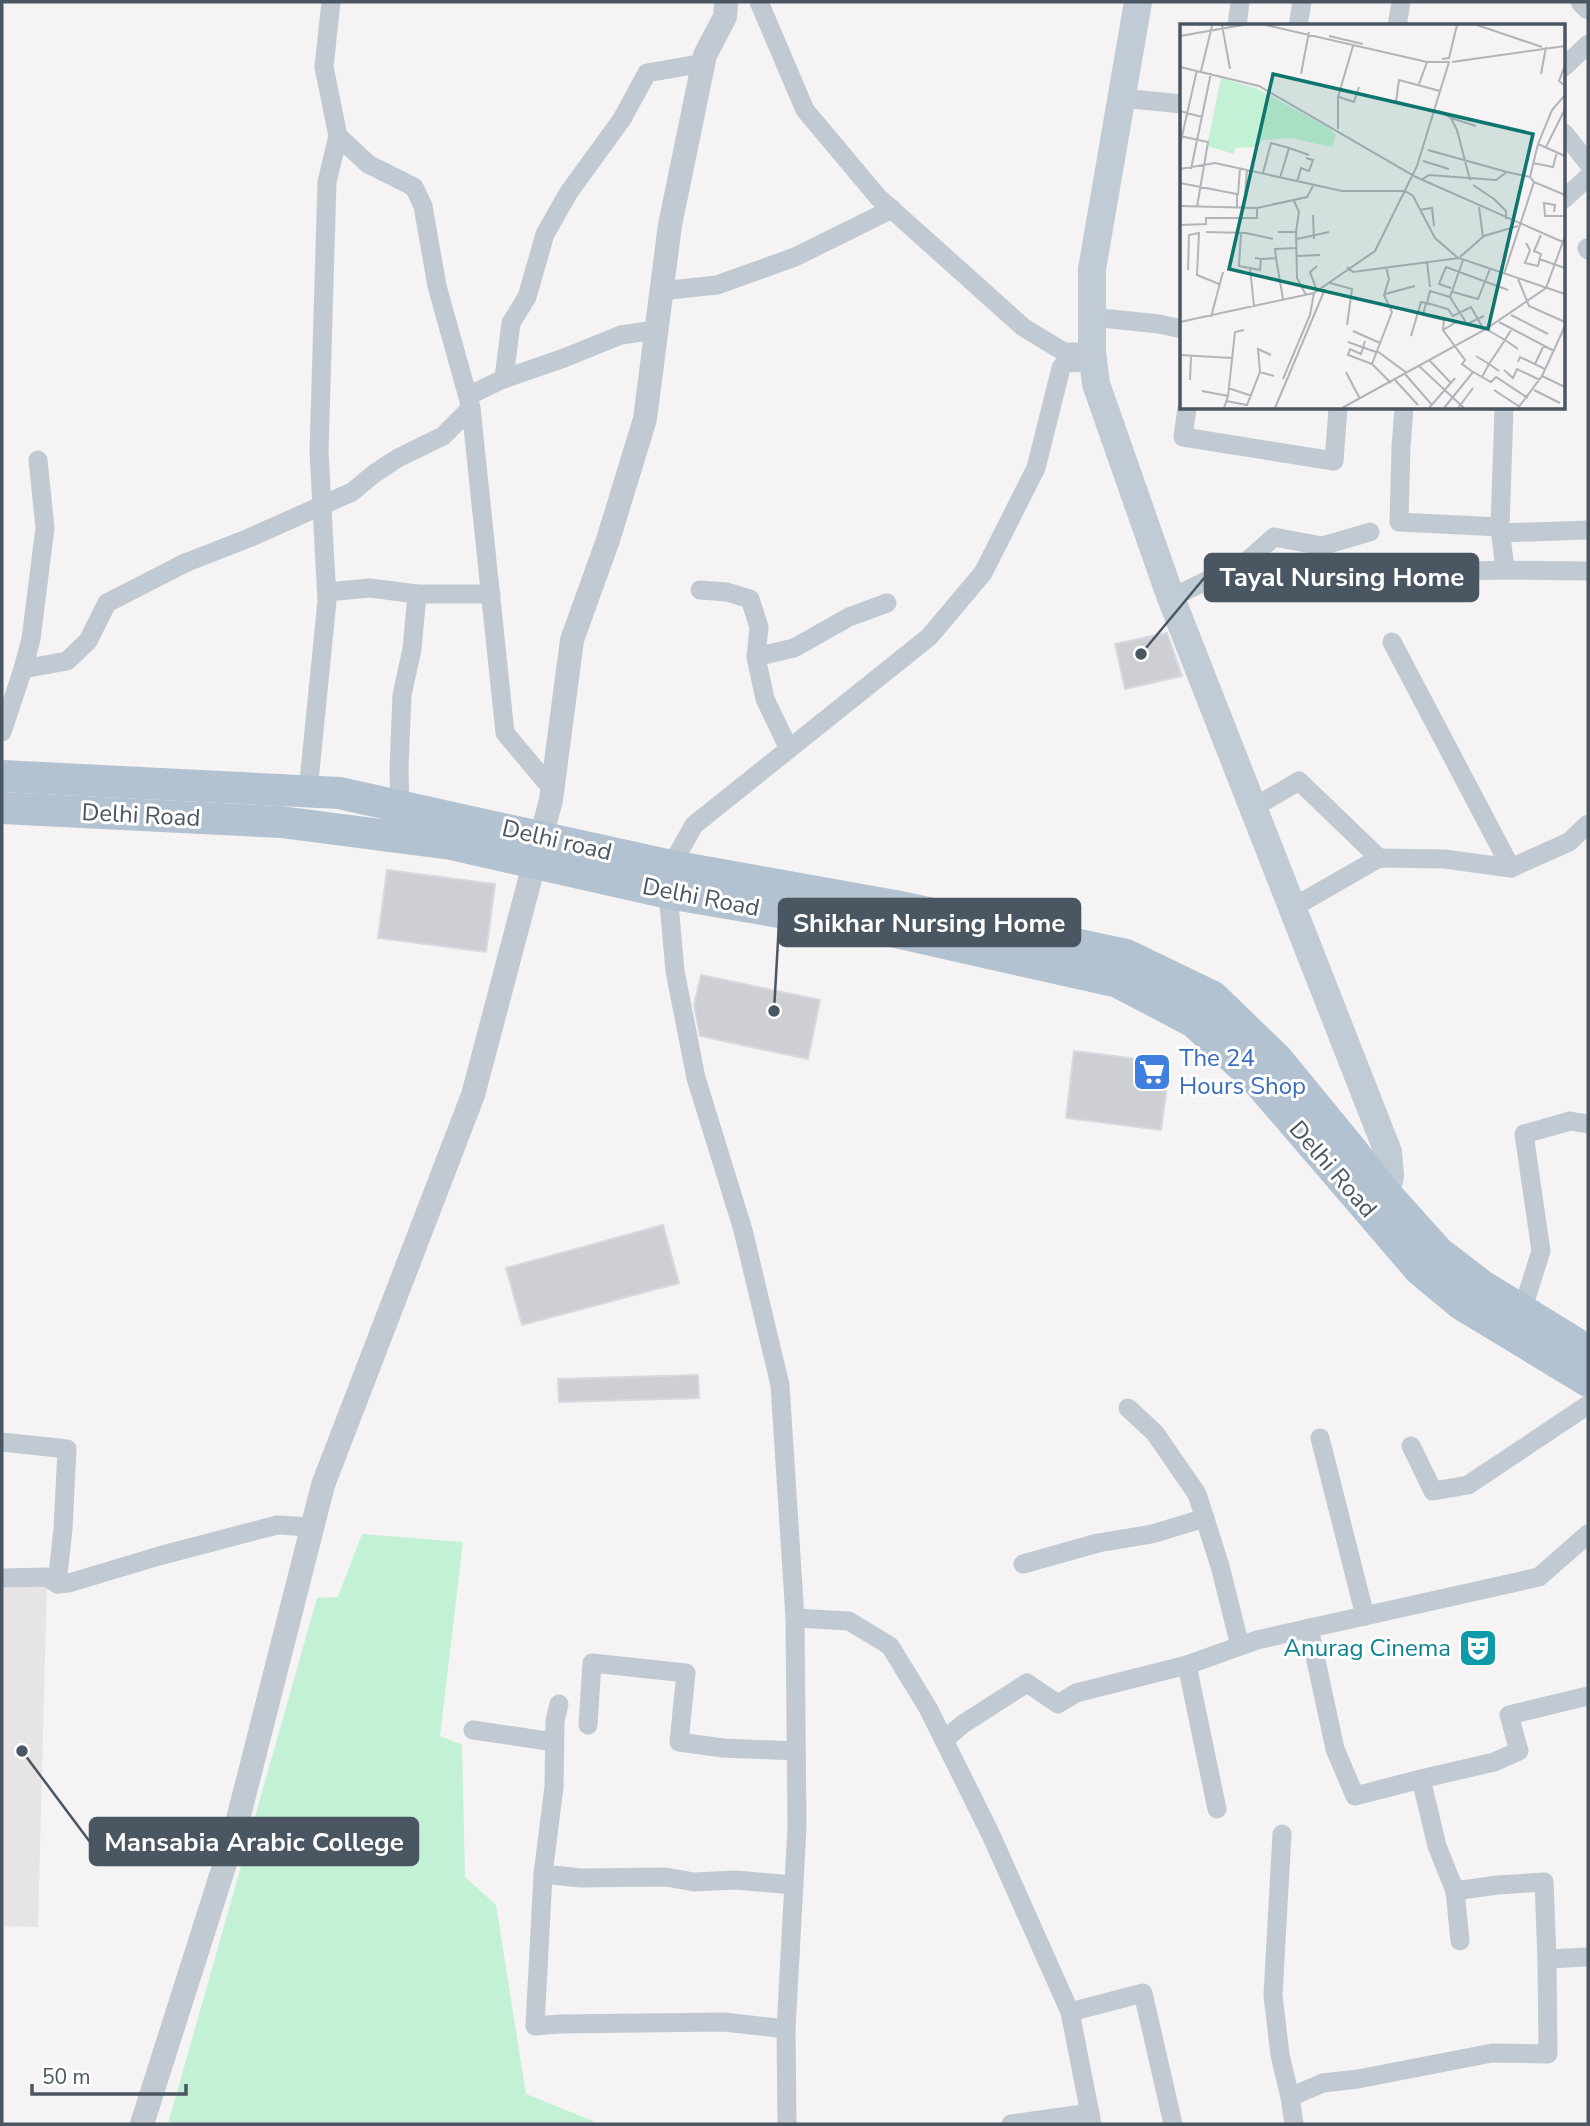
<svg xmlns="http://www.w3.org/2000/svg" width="1590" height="2126" font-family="'Nunito Sans',sans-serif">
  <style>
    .education { fill: #e6e4e5 }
    .green { fill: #c3f1d5 }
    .building { fill: #cdcfd5; stroke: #d7d9de; stroke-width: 2 }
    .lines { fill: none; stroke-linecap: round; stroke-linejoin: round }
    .minor { stroke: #c1cad2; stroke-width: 19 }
    .tertiary { stroke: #c1cad2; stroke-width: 24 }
    .secondary { stroke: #c1cbd6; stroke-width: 28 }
    .primary { stroke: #b3c2d1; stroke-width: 32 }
    .labels { text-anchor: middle; stroke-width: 6; stroke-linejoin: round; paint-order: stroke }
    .street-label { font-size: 24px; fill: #4a5661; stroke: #fff }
    .shop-label { font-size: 24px; fill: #366cbe; stroke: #fff; text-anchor: start }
    .culture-label { font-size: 24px; fill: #0d838f; stroke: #fff; text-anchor: end }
    .inset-road { fill: none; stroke: #b1b4b9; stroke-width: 2 }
    .view { fill: #0f766e; fill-opacity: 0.15; stroke: #0f766e; stroke-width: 3.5 }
    .inset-edge { fill: none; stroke: #4a5661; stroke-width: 3.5 }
    .leader { fill: none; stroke: #4a5661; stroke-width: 2.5 }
    .callout-dot { fill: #4a5661; stroke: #fff; stroke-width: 2.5 }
    .callout { fill: #4a5661; stroke: #4a5661; stroke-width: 2.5 }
    .callout-label { font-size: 26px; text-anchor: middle; font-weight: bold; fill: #fff }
  </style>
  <rect width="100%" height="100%" fill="#f5f3f3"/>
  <!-- education -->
  <polygon class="education" points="2,1576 47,1577 38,1927 2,1926"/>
  <!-- green -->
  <polygon class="green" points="362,1534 463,1542 440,1736 462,1745 465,1877 496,1905 526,2094 593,2121 594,2124 168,2124 317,1598 338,1597"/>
  <!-- building -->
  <g class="building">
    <polygon points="1167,633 1182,676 1125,689 1115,644"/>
    <polygon points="387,870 495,884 486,952 378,938"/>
    <polygon points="701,975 820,1000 808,1059 700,1036 694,1005"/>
    <polygon points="1074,1051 1170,1063 1161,1130 1066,1118"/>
    <polygon points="663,1225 679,1283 522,1325 506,1268"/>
    <polygon points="698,1375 699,1398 559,1402 558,1379"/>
  </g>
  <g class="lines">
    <!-- minor -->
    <g class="minor">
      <polyline points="331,2 324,67 338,136 368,164 414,187 423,206 437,286 471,408 505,733 552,789"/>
      <polyline points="759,2 805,110 878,197 1023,327 1064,352 1087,352"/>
      <polyline points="1237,26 1240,2"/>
      <polyline points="1298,26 1302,2"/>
      <polyline points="1397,26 1401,2"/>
      <polyline points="1564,67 1588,44"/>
      <polyline points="1122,98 1182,104"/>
      <polyline points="1564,133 1588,163"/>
      <polyline points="1564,199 1588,177"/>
      <polyline points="1587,248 1588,250"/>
      <polyline points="661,291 717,285 795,257 892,209"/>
      <polyline points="1092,317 1159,324 1182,329"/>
      <polyline points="504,378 511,323 527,297 545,234 569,192 622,119 647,73 704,63"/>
      <polyline points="468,396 501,380 564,358 621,335 655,330"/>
      <polyline points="1187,408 1183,437 1334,461 1338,408"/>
      <polyline points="1404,408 1401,447 1399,522 1500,527 1504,408"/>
      <polyline points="1500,527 1505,570 1588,571"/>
      <polyline points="1500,533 1588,530"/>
      <polyline points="1392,573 1505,570"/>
      <polyline points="700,590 727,592 750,599 759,627 756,657"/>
      <polyline points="327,592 370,588 417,594 491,594"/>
      <polyline points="1171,598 1247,561 1274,537 1322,546 1370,532"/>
      <polyline points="1392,642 1511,868"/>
      <polyline points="23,669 31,639 45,528 38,460"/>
      <polyline points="2,732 23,669 67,661 88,641 107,603 185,563 249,538 352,492 375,473 398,458 443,436 471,408"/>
      <polyline points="789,749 765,699 756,657 794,648 849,617 887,603"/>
      <polyline points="308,791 327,601 319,452 327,182 338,136"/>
      <polyline points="400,806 399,768 402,695 412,649 417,594"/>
      <polyline points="1253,808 1299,781 1379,858"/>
      <polyline points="1292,908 1379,858 1444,859 1511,868 1569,842 1588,824"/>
      <polyline points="1522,1311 1541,1251 1524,1134 1570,1121 1588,1124"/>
      <polyline points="1128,1408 1155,1433 1197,1494 1220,1566 1240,1646"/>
      <polyline points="1320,1438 1365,1616"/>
      <polyline points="2,1442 67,1449 63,1529 57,1584"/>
      <polyline points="1411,1446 1433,1491 1468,1485 1588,1405"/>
      <polyline points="1023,1564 1098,1543 1152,1534 1205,1518"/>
      <polyline points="2,1578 47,1577 57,1584 69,1583 159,1556 277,1525 312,1527"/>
      <polyline points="795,1618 849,1621 890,1646 928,1708 991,1835 1070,2012 1092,2124"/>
      <polyline points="1309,1628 1335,1749 1355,1796 1421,1779 1437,1846 1455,1891"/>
      <polyline points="588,1725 592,1663 686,1673 679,1742 723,1748 796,1751"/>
      <polyline points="473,1730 554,1742"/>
      <polyline points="944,1740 963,1724 1027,1683 1058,1704 1076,1693 1187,1665"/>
      <polyline points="1421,1779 1494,1762 1519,1751 1509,1715 1588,1696"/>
      <polyline points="1217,1809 1187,1665 1257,1640 1539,1577 1588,1534"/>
      <polyline points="1282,1834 1273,1995 1280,2055 1290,2097 1294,2124"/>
      <polyline points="543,1874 554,1787 555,1721 559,1704"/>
      <polyline points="1460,1941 1455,1891 1497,1885 1544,1882 1547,1959"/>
      <polyline points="1070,2012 1143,1993 1173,2124"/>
      <polyline points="786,2029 724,2022 559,2024 535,2026 543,1874 581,1878 666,1877 694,1882 736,1880 794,1885"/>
      <polyline points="1290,2097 1323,2083 1358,2079 1492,2053 1548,2054 1547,1959 1588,1957"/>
      <polyline points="787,2124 786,2029 797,1828 795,1618 780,1385 743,1230 696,1078 675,971 668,893 671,866 694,825 929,637 983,573 1036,468 1061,368 1065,363 1093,362"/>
      <polyline points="1011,2124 1090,2113"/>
    </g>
    <!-- tertiary -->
    <g class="tertiary">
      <polyline points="1583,2 1588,7"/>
      <polyline points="142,2124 234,1835 323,1485 473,1095 551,800 572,640 608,540 645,419 670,225 705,55 725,17 726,2"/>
    </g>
    <!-- secondary -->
    <polyline class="secondary" points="1138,2 1092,269 1092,352 1096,384 1171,598 1388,1152 1390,1176 1386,1194 1372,1205"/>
    <!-- primary -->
    <g class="primary">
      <polyline points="2,776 339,793 671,866 895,906 1126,955 1213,997 1277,1059 1354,1153 1386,1194 1438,1252 1481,1285 1588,1351"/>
      <polyline points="2,808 281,822 451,844 668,893 891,931 1118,982 1194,1022 1256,1079 1420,1270 1461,1304 1588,1381"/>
    </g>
  </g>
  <!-- icons -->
  <defs>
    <symbol id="supermarket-square" viewBox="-11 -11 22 22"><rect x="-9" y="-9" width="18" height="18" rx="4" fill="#3f7fe0" stroke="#fff"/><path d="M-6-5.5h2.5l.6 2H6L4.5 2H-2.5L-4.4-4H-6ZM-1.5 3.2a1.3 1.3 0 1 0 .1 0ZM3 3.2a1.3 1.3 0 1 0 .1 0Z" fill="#fff"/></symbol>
    <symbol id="theatre-square" viewBox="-11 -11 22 22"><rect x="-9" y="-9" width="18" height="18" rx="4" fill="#0f9aa8" stroke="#fff"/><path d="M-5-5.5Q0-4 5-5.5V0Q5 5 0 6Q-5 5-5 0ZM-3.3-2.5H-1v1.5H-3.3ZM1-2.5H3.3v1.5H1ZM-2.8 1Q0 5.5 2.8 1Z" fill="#fff"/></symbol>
  </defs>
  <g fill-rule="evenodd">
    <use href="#supermarket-square" x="1130" y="1050" width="44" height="44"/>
    <use href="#theatre-square" x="1456" y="1626" width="44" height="44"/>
  </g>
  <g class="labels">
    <!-- street labels -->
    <g class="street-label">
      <text transform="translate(141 815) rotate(3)" y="8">Delhi Road</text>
      <text transform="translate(557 840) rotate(13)" y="8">Delhi road</text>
      <text transform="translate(701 897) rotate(11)" y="8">Delhi Road</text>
      <text transform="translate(1333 1169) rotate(49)" y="8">Delhi Road</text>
    </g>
    <!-- shop labels -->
    <g class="shop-label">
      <text x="1179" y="1066">The 24<tspan x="1179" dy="28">Hours Shop</tspan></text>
    </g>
    <!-- culture labels -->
    <g class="culture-label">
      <text x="1451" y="1656">Anurag Cinema</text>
    </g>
  </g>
  <!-- overview -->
  <g transform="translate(1180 24)">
    <rect width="385" height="385" fill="#f5f3f3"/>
    <path d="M41,54L76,64L149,104L156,111L152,123L111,114L83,116L77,123L55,124L54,130L27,122Z" fill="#c3f1d5"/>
    <path class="inset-road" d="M42,1L50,45M297,1L362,23M0,12L63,1M149,12L183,20M262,35L269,34L277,1M272,38L385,22M0,43L79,62L236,153L385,219M21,47L32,2M121,50L129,8M361,50L366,23M239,60L247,38M384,61L379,57L385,41M159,73L174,78L179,63M210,77L216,78L219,56L260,67M0,87L22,93M259,87L271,94L277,106L290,156M271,94L296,102M158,105V73L173,22M0,112L28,118L17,183M358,120L385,132M0,121L17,46M366,123L385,85M109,124L129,131M248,126L327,148M243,137L269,145M353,139L373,143L377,128M0,145L35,139L162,167H225L233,172L255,214L278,234M11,145L31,49M83,149L91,119L109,124L100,154M241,156L249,151L316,156L327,148L350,153M117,158L121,144L129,147L133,136L126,134M354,158L385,171M0,159L57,170V184M293,161L314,175L326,187V195M58,171L60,144M114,177L119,188L116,208M0,182L77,184L127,173L133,162M299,183L303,213M64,184L67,146M239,186L252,184L254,202M374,188L375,181L364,179L365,192H385M133,191L134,215M0,201L26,200V194H77V184M26,208L66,209L93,215M98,208H116L117,254L126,271M61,209L59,242L70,244L74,282M117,215L149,208M346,219L350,226L345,239L358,242L361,230L354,227L361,211M117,232L140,231M280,233L304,212L338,202M96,234L103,275M81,235L96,234L95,225L117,224M359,235L385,244M283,236L270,273L250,267L247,279L268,285L273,292L291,283L304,306M247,238L250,263M137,242L130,248L137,267M167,243L173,248L279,234L385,270M206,243L209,255L204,271L212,288L192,340L211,359M70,244L80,246L81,235L75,234M8,246L9,211L19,209L17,251L39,260M324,250L354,158L350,153L358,120L372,86L385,71M338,255L349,282L385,298M150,259L172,265L167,301M271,264L259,260L266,243L328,266M273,268L298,275L310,245M205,270L235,262M270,273L287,300L304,292M246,279L243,291L264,296L263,306M331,291L368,310M31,293L43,248M278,297L263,306L285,336L282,340L293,348M0,298L134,269L195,227L237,142L269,38H247L86,1M319,298L374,327M306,305L325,316L309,340L319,347M331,306L325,316L338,325M173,307L200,319M231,312L241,278L246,279M185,317L181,330L170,325L168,331L192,340M168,318L196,328M197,327L227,349M0,331L52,334M296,332L309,340L302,353M249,336L271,359M338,338L340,333L365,345M355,340L364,321M239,342L284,384M324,346L333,354L337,345L360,356M80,348L78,325L91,331M166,348L180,375M225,350L252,381M362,352L385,363M103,355L130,291L134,269M10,356L11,332M215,356L238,381M48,364L72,372M314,366L340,383M354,366L380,379M22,367L48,372L44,384M48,372L55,308L64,306M46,377L67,381L80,348L94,352M95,384L145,265M162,384L306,305L366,264L385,212M249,384L275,354M264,384L293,348L311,358L316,353L348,374M278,384L293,364M338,384L362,352L385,302"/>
    <path class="view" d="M93,50L353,110L308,305L49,245Z"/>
    <rect width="385" height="385" class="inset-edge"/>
  </g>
  <!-- callouts -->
  <path class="leader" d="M1141 654L1205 577M774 1011L779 923M22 1751L90 1842"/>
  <g class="callout-dot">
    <circle cx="1141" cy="654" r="7"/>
    <circle cx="774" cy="1011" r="7"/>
    <circle cx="22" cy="1751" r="7"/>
  </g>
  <g class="callout">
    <rect x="1205" y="554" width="273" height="47" rx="7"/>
    <rect x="779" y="899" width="301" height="47" rx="7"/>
    <rect x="90" y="1818" width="328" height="47" rx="7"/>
  </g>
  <g class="callout-label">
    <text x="1342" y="586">Tayal Nursing Home</text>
    <text x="929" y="932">Shikhar Nursing Home</text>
    <text x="254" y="1851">Mansabia Arabic College</text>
  </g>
  <!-- border -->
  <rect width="1590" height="2126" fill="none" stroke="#4a5661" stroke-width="7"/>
  <!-- scale -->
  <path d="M32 2084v10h154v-10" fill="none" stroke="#4a5661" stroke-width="3.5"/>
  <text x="42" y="2084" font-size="21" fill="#4a5661" stroke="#ffffff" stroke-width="5" paint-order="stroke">50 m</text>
</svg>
